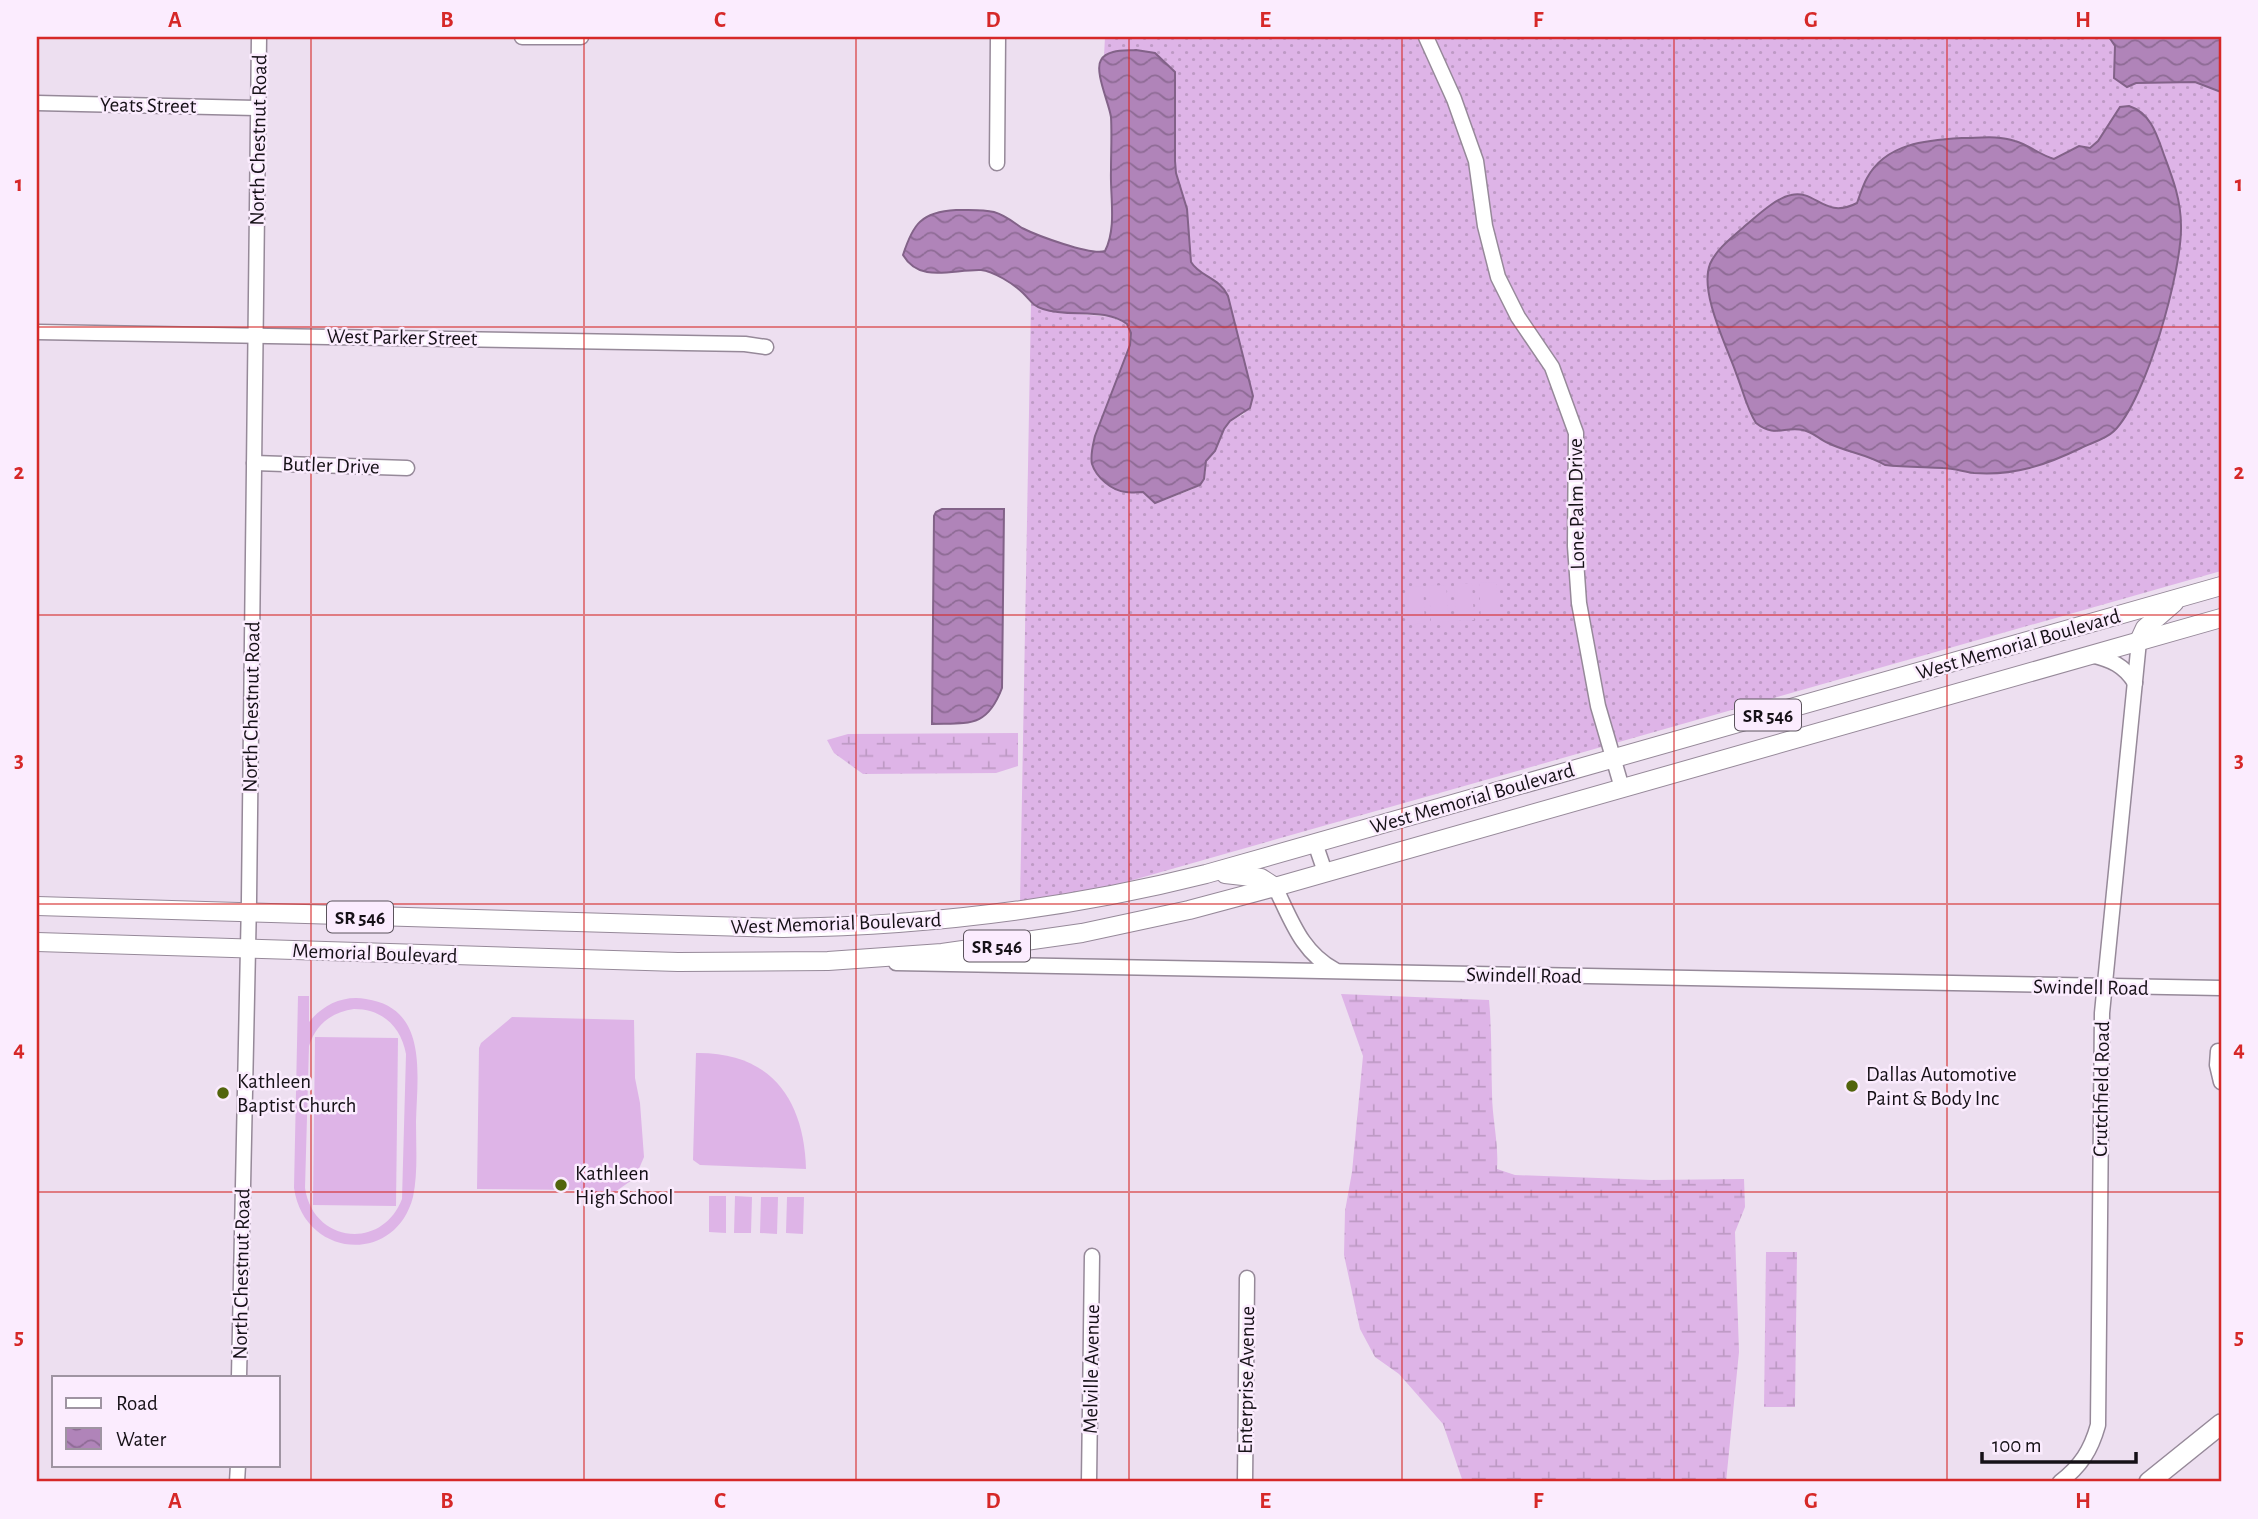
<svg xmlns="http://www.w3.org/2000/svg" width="2258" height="1519" font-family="'Alegreya Sans',sans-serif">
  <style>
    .grass { fill: url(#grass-dots) }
    .wetland { fill: url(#wetland-marsh) }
    .pitch { fill: #deb4e7; fill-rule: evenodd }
    .water { fill: url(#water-waves); stroke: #826288; stroke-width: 2 }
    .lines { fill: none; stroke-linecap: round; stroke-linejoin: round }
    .minor-casing { stroke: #968999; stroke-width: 17 }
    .major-casing { stroke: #968999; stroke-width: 20 }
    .highway-casing { stroke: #968999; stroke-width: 22 }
    .minor { stroke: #fff; stroke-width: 14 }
    .major { stroke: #fff; stroke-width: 18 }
    .highway { stroke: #fff; stroke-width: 19 }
    .grid { fill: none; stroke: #d62828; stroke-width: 2; stroke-opacity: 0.55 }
    .poi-dot { fill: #52640c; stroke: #fbecfe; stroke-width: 2.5 }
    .labels { text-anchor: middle; stroke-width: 5; stroke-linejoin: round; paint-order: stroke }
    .shield { fill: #fbecfe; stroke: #5b535c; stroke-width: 2 }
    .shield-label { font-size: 19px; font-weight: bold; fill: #161117 }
    .street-label { font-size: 21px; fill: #161117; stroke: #fbecfe }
    .poi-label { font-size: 21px; fill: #161117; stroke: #fbecfe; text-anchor: start }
    .neatline { fill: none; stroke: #d62828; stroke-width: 2.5 }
    .grid-label { font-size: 23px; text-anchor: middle; font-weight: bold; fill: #d62828 }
  </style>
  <defs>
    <pattern id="grass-dots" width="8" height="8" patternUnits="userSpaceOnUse" patternTransform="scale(1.75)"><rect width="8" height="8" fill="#deb4e7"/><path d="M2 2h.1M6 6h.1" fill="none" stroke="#be9ac5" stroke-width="1.8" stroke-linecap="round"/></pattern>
    <pattern id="wetland-marsh" width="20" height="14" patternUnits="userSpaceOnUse" patternTransform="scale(1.75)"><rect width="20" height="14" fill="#deb4e7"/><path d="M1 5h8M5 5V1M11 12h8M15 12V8" fill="none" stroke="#be9ac5"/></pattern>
    <pattern id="water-waves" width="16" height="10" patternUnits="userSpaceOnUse" patternTransform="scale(1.75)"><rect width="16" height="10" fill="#b084b9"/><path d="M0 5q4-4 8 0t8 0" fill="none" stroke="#8e6b95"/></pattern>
  </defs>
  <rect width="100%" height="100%" fill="#eddff0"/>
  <!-- grass -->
  <path class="grass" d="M1105,37H2221V571L1112,886L1020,904L1031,303L1058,312L1111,317L1127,324L1131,333L1130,345L1095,436L1127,493L1143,492L1152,498L1165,500L1193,489L1206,472V461L1219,442L1224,429L1230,421L1244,414L1253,396L1228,296C1220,279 1200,277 1191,263L1187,209L1176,173L1175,161L1176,83L1136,50L1112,52L1104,56Z"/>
  <!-- wetland -->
  <g class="wetland">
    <polygon points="1018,733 1018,766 996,773 863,774 834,753 827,740 848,734"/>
    <path d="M1341,994L1489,1000C1492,1031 1491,1062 1492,1093C1492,1119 1499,1143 1497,1169L1515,1175L1652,1180L1744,1179L1745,1207L1735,1232L1739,1352L1726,1482H1463L1443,1424L1399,1374L1375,1357L1360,1329L1344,1255L1345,1211L1352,1172L1363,1056Z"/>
    <polygon points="1766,1252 1797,1252 1795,1407 1764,1407"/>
  </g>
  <!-- pitch -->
  <g class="pitch">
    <polygon points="1496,582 1499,618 1481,620 1479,583"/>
    <polygon points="1472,583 1474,620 1457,621 1454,584"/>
    <polygon points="1446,585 1449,622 1431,623 1429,586"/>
    <polygon points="1423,586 1425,623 1408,625 1406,587"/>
    <path d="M298,996H309V1022C323,1005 343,995 366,999C429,1008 417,1076 416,1122C416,1147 418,1173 413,1197C395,1266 304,1258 294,1188ZM354,1009C383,1009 401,1027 406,1054L402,1199C382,1251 313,1243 305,1188L309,1046C316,1024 332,1012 354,1009Z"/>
    <polygon points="512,1017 634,1020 635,1078 640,1103 644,1157 635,1178 609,1196 587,1195 580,1190 477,1189 479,1048 481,1043"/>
    <polygon points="315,1037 398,1038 396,1206 313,1205"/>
    <path d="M696,1053C771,1052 804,1099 806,1169L700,1165L693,1160Z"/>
    <polygon points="709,1196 726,1196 726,1233 709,1232"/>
    <polygon points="735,1196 752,1197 751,1233 734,1233"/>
    <polygon points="761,1197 778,1197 777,1234 760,1233"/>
    <polygon points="787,1197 804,1197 803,1234 786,1233"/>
  </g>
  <!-- water -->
  <g class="water">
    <polygon points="2109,37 2221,37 2221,92 2195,82 2136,83 2127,87 2114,78 2115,46"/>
    <path d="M1136,50L1155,53L1175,72V161L1176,173L1187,209L1191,262C1200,277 1219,277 1228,296L1253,396L1250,408L1230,421L1224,429L1215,451L1206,461L1204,479L1200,485L1155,503L1143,492C1137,492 1131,493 1126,492C1112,491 1096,477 1092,464C1090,455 1093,445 1095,436L1130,345L1131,333L1127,324C1104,307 1070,318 1043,309C1033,306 1030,300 1023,293C1014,284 993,271 981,270C953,269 920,284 903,255C913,224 921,212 956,210C968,210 982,209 994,212C1005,215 1013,222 1022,228C1036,235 1091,256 1105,251C1117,228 1110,196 1111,171C1111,153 1112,135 1111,117C1109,103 1094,71 1101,60C1107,49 1126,51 1136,50Z"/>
    <path d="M2129,106C2151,113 2157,135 2164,155C2173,179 2181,200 2181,226C2182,271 2146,400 2114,431C2106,439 2091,443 2081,448C2046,465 2014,476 1974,473C1964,472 1954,468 1943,468C1923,467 1904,467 1885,465C1867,454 1846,452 1828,443C1819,439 1813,432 1803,430C1784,426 1775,438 1756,423C1746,407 1743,390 1736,373C1727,347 1699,292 1710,264C1717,248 1734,236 1746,225C1758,215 1776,198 1791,195C1816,189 1824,220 1857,203C1860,195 1863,185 1867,178C1886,143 1927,140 1962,138C1979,138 1998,135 2015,141C2029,145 2040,155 2054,159L2079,146L2090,148L2098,141L2120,107Z"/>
    <path d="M942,509H1004L1002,688C987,728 969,723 932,724L934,516L936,512Z"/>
  </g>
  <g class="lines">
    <defs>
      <g id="minor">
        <polyline points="522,37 581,37"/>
        <polyline points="1426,37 1454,99 1476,161 1485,226 1498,277 1518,317 1552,367 1576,433 1575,546 1579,603 1598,706 1622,788"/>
        <polyline points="37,103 259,108"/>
        <polyline points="997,163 998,37"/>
        <polyline points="37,332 745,344 766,347"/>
        <polyline points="254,463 407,468"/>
        <path d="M2091,655C2111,660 2124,665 2135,683"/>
        <polyline points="1315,843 1325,872"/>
        <path d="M1275,887C1291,919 1301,952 1335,970"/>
        <polyline points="896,963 2221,988"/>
        <polyline points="2218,1051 2217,1065 2221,1082"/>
        <polyline points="239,1377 249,900 259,37"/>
        <polyline points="237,1482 238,1465"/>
        <polyline points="1089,1482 1092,1256"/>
        <polyline points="1245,1482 1247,1278"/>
        <path d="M2060,1482C2081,1466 2091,1450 2098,1425L2102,1013L2139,641"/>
      </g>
      <g id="major">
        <polyline points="2139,641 2145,628 2174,603"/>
        <polyline points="1225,874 1261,878 1275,887"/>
        <path d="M37,906L783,928C926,926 1067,909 1206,874L2221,586"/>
        <polyline points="37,942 678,962 828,961 942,953 1082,933 1189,910 1275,887 2221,618"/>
      </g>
      <polyline id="highway" points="2149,1482 2221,1424"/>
    </defs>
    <!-- minor casing -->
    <use href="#minor" class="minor-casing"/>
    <!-- major casing -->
    <use href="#major" class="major-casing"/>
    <!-- highway casing -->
    <use href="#highway" class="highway-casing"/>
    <!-- minor -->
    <use href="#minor" class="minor"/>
    <!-- major -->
    <use href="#major" class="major"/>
    <!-- highway -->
    <use href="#highway" class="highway"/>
  </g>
  <!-- grid -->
  <path class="grid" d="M311,37V1482M584,37V1482M856,37V1482M1129,37V1482M1402,37V1482M1674,37V1482M1947,37V1482M37,327H2221M37,615H2221M37,904H2221M37,1192H2221"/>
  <!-- markers -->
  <g class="poi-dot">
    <circle cx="1852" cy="1086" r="7"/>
    <circle cx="223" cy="1093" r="7"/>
    <circle cx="561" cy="1185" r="7"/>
  </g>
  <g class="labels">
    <!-- shield labels -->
    <g class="shield">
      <rect x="1735" y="699.5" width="66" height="31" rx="5"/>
      <rect x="327" y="901.5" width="66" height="31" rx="5"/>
      <rect x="964" y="930.5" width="66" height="31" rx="5"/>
    </g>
    <g class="shield-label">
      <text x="1768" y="722">SR 546</text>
      <text x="360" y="924">SR 546</text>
      <text x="997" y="953">SR 546</text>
    </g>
    <!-- street labels -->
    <g class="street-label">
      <text transform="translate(148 105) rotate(1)" y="7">Yeats Street</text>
      <text transform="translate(258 140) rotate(-89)" y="7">North Chestnut Road</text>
      <text transform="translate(402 337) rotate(1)" y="7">West Parker Street</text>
      <text transform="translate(331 465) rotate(2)" y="7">Butler Drive</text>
      <text transform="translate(1576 504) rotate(-91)" y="7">Lone Palm Drive</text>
      <text transform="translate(2018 644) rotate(-16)" y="7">West Memorial Boulevard</text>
      <text transform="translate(251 707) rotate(-89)" y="7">North Chestnut Road</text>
      <text transform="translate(1472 798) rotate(-16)" y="7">West Memorial Boulevard</text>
      <text transform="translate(836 923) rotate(-2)" y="7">West Memorial Boulevard</text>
      <text transform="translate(375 953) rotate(2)" y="7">Memorial Boulevard</text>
      <text transform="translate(1524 975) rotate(1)" y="7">Swindell Road</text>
      <text transform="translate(2091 987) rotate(1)" y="7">Swindell Road</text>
      <text transform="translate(2101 1089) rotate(-89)" y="7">Crutchfield Road</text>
      <text transform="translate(241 1274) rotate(-89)" y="7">North Chestnut Road</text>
      <text transform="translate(1091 1369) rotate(-89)" y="7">Melville Avenue</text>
      <text transform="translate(1246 1380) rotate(-89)" y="7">Enterprise Avenue</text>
    </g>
    <!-- poi labels -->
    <g class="poi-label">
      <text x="1866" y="1081">Dallas Automotive<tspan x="1866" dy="24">Paint &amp; Body Inc</tspan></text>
      <text x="237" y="1088">Kathleen<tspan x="237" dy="24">Baptist Church</tspan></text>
      <text x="575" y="1180">Kathleen<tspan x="575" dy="24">High School</tspan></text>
    </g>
  </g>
  <!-- border -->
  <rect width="2258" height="1519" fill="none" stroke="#fbecfe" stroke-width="77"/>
  <!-- legend -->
  <rect x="52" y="1376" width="228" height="91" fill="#fbecfe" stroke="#9f94a2" stroke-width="2"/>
  <rect x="66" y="1398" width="35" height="10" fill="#ffffff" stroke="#9f94a2" stroke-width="2"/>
  <text x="116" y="1410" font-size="21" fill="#161117">Road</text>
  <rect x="66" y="1428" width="35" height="21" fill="url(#water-waves)" stroke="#9f94a2" stroke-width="2"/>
  <text x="116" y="1446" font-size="21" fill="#161117">Water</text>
  <!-- scale -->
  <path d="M1982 1452v10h154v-10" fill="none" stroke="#161117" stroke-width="3.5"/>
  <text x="1992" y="1452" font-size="21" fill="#161117" stroke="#fbecfe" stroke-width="5" paint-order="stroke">100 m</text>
  <rect x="38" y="38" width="2182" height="1442" class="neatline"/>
  <g class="grid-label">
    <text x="175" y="27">A</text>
    <text x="447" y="27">B</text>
    <text x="720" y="27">C</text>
    <text x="993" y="27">D</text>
    <text x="1265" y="27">E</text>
    <text x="1538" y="27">F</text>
    <text x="1811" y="27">G</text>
    <text x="2083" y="27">H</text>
    <text x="19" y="191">1</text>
    <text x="2239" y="191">1</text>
    <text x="19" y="479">2</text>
    <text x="2239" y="479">2</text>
    <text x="19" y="767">3</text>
    <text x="2239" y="767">3</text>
    <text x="19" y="1056">4</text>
    <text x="2239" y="1056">4</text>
    <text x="19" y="1344">5</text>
    <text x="2239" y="1344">5</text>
    <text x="175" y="1508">A</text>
    <text x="447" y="1508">B</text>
    <text x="720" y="1508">C</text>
    <text x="993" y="1508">D</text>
    <text x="1265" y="1508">E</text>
    <text x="1538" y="1508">F</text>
    <text x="1811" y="1508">G</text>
    <text x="2083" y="1508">H</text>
  </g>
</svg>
